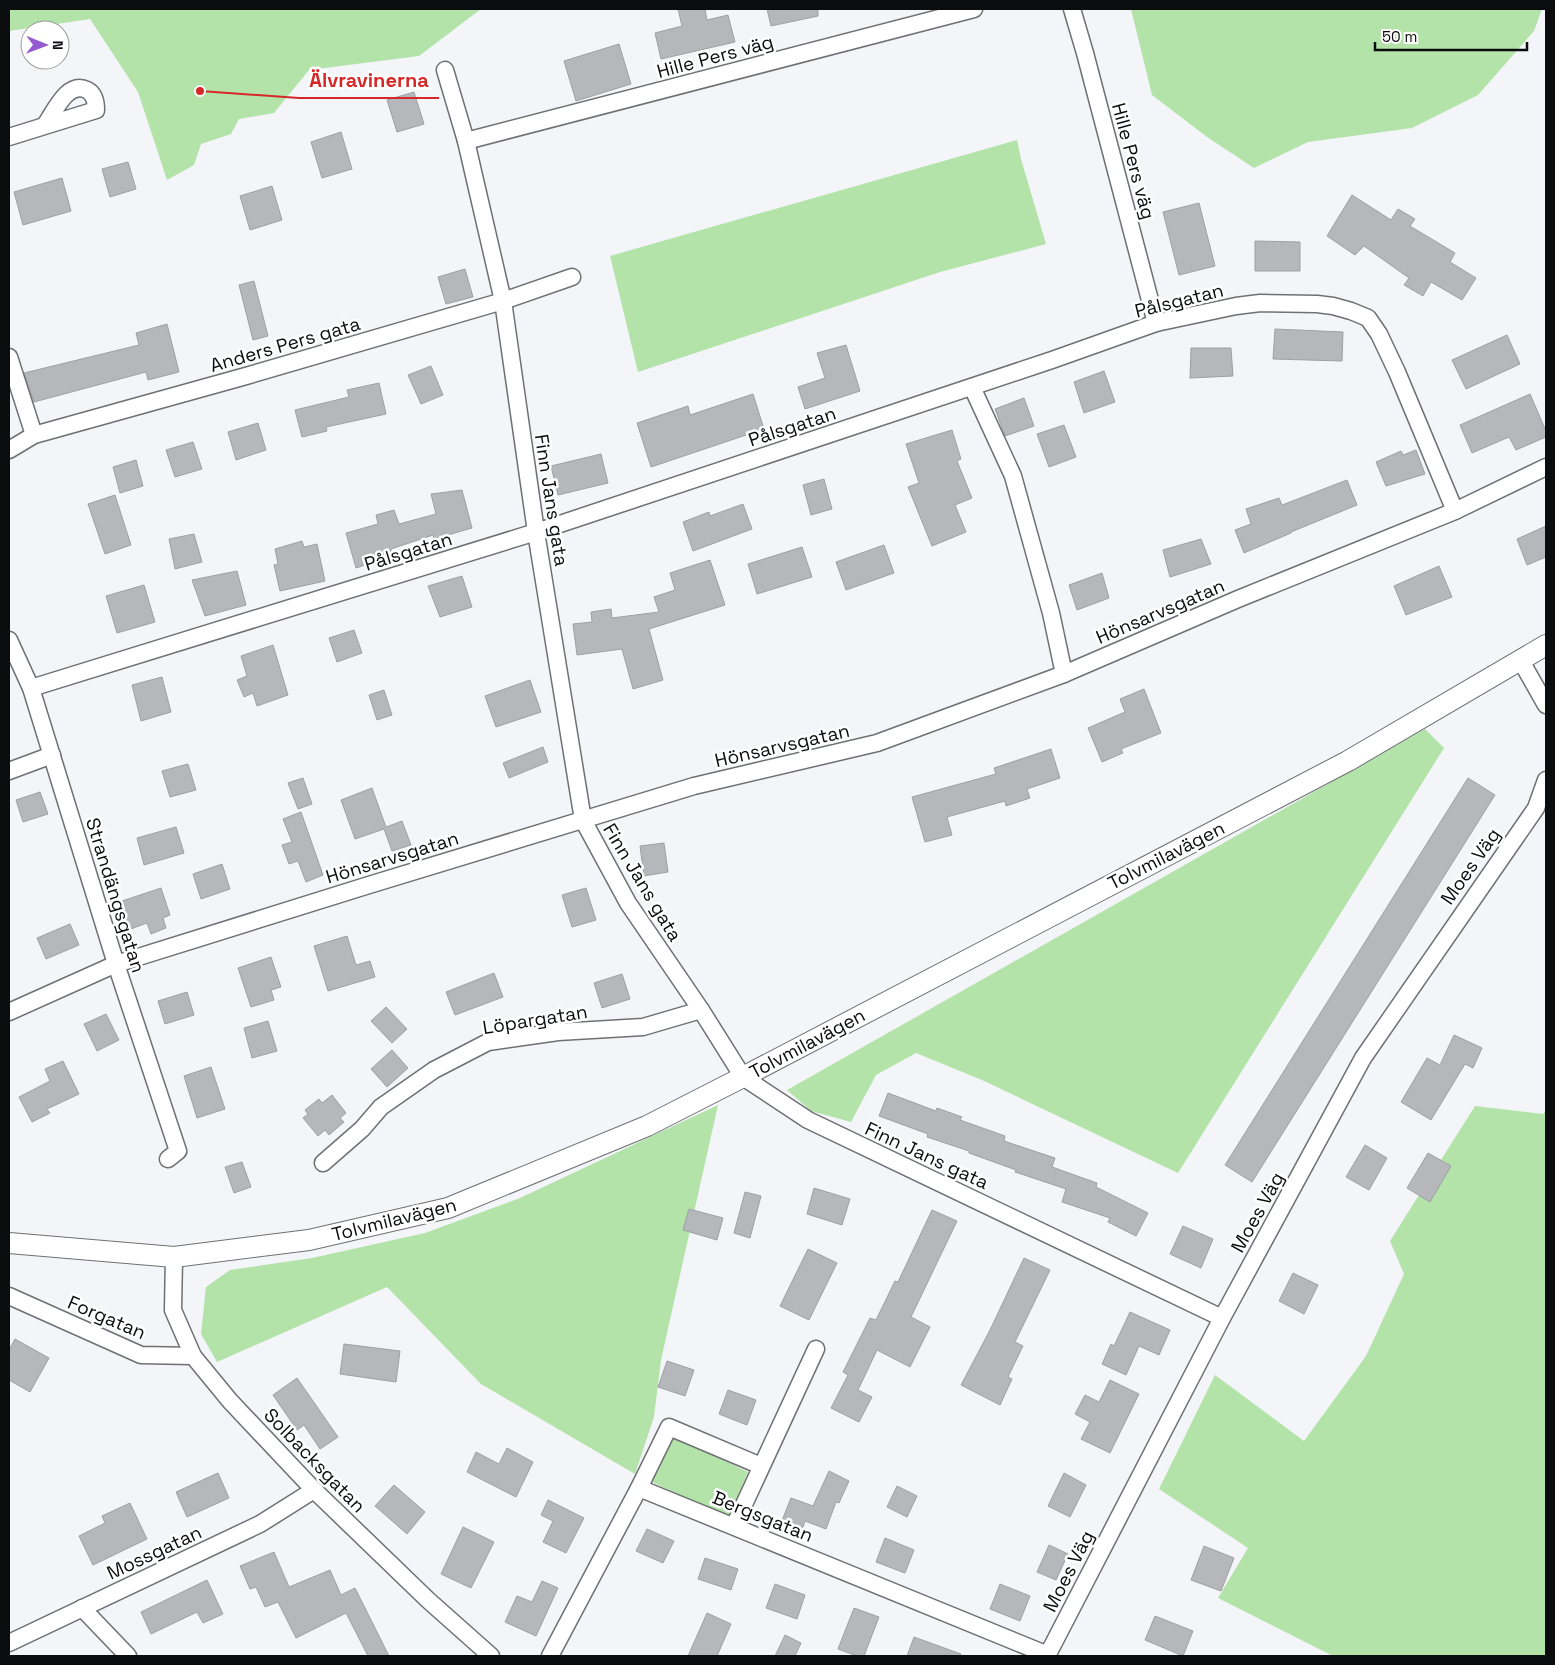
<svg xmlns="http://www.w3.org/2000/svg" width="1555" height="1665" font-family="'Space Grotesk',sans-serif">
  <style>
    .green { fill: #b3e3a8 }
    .building { fill: #b6b7bb; stroke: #9ea0a3 }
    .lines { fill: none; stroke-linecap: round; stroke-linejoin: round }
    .minor-casing { stroke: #6e7073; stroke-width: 19 }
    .tertiary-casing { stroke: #6e7073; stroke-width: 22 }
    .minor { stroke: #fff; stroke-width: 16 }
    .tertiary { stroke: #fff; stroke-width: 20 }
    .labels { text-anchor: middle; stroke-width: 5; stroke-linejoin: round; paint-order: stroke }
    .street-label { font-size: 19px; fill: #0b0c0d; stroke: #fff }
    .leader { fill: none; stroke: #d62828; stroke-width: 2 }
    .callout-dot { fill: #d62828; stroke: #fff; stroke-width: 2 }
    .callout-label { font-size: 20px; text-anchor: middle; font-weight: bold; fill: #d62828; stroke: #fff; stroke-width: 5; stroke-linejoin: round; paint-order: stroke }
  </style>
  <rect width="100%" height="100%" fill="#f3f5f9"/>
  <!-- green -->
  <g class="green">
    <polygon points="9,9 481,9 419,56 309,70 274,113 239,119 231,134 201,144 194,165 167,180 138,92 90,19 9,31"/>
    <polygon points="1131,9 1542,9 1534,31 1478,95 1412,128 1308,142 1254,168 1207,137 1152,95"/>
    <polygon points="1017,140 1021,159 1046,244 940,272 638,372 610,256"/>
    <polygon points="1425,729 1444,748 1178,1173 982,1080 916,1053 876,1075 851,1122 811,1111 787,1090"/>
    <polygon points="718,1105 661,1360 654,1417 635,1474 481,1384 387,1287 217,1362 201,1334 206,1287 230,1270 312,1258 425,1233 520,1198"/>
    <polygon points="1475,1106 1543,1114 1546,1111 1546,1656 1333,1656 1218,1598 1248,1548 1159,1489 1215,1375 1304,1441 1366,1356 1404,1274 1390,1241"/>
    <polygon points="673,1436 748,1472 728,1518 650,1481"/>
  </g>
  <!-- building -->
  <g class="building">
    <polygon points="678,9 705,9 707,20 728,15 735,42 661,59 655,33 682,26"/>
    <polygon points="767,9 818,9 818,16 771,26"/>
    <polygon points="619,44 631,84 576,101 564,61"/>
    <polygon points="414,92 424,124 397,132 387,100"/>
    <polygon points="341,132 352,169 322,178 311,142"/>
    <polygon points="128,162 136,189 110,197 102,169"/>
    <polygon points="62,178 71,211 23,225 14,192"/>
    <polygon points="272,186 282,220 250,230 240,196"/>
    <polygon points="1352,195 1391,220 1398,209 1415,219 1410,226 1455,253 1450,262 1476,278 1462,300 1431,282 1423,296 1404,285 1409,278 1364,246 1355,255 1327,236"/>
    <polygon points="1199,203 1215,266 1179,275 1163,212"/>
    <polygon points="1255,241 1300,242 1300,271 1255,271"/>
    <polygon points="465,269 473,297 446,304 438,277"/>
    <polygon points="254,281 268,336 253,340 239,285"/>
    <polygon points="167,324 179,372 148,380 146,372 34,402 24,373 139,345 136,333"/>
    <polygon points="1275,329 1343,332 1342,361 1273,359"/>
    <polygon points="1507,335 1520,364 1466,389 1452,360"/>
    <polygon points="846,345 860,391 805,409 798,387 825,378 817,353"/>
    <polygon points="1191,348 1231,348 1233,376 1190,378"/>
    <polygon points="431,366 443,395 421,404 408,375"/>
    <polygon points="1104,371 1115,402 1084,413 1074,382"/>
    <polygon points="379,383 386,414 326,427 327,431 302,437 295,410 349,397 347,390"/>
    <polygon points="753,394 764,429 651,467 637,423 688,406 690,415"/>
    <polygon points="1530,394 1546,431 1546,437 1516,450 1509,437 1472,453 1460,425"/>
    <polygon points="1024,398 1034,426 1005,436 995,409"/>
    <polygon points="258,423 266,450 236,460 228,432"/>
    <polygon points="1064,425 1076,457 1049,467 1037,434"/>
    <polygon points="952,430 961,459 957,461 972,498 955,505 966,532 932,546 908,487 919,483 906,444"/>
    <polygon points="193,442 202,469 175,477 166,450"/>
    <polygon points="1416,450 1425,474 1386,486 1376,462 1401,451 1403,455"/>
    <polygon points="601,454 608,483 558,495 551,466"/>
    <polygon points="136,460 143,486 120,493 113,467"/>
    <polygon points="824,479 832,509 811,515 803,485"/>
    <polygon points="1347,480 1357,505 1291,532 1291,533 1244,553 1235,530 1251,524 1246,509 1279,498 1282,505"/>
    <polygon points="462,490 472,528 434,539 433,535 391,549 391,557 356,568 346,533 378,524 376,515 394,510 399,524 436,514 431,494"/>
    <polygon points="115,495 131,545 105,554 88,504"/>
    <polygon points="743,504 752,529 693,551 683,522 709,512 710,516"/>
    <polygon points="1546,526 1546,557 1527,565 1517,539"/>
    <polygon points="194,534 202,562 175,569 169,539"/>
    <polygon points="1201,539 1211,564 1170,577 1163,550"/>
    <polygon points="302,541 304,547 317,544 325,581 280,591 274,565 278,564 275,549"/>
    <polygon points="884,545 894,573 846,590 836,562"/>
    <polygon points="802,547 812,577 757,594 748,564"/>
    <polygon points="710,560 725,605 649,629 663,680 633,689 622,649 577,655 573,624 592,622 591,612 611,609 612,618 659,612 654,597 675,590 670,573"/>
    <polygon points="1439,566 1452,597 1406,615 1394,586"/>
    <polygon points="237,571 246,605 205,616 192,580"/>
    <polygon points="1102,573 1109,598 1077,610 1069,585"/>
    <polygon points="462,576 472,607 440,617 428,586"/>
    <polygon points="144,585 155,622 117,633 106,596"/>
    <polygon points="354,630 362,653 337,662 329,638"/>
    <polygon points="273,645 288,695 257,706 253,693 244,697 237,680 247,676 241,656"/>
    <polygon points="162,677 171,712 141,721 132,685"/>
    <polygon points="530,680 541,712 496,727 485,696"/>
    <polygon points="1144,689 1161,733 1121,749 1123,753 1102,762 1088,728 1125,712 1120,699"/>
    <polygon points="384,690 392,715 377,720 369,695"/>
    <polygon points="543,747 548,762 509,778 503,763"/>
    <polygon points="1051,749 1060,778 1027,789 1030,798 1006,806 1005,801 947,817 952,835 925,842 912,797 996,774 994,768"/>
    <polygon points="188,764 196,790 170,797 162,771"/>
    <polygon points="303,778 312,804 298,809 288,783"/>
    <polygon points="1468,778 1495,795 1252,1182 1225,1165"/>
    <polygon points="372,788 386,827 402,821 411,845 392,851 384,829 355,839 341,800"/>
    <polygon points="40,792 48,814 23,822 16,800"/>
    <polygon points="301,812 323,875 306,882 298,861 289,864 282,845 292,842 283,819"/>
    <polygon points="176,827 184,853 144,865 137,838"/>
    <polygon points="664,843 668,872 644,876 640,846"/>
    <polygon points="222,864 230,889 201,899 193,874"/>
    <polygon points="161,888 170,915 163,918 166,928 151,934 147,923 128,930 119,902"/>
    <polygon points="586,888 596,920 572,927 562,895"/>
    <polygon points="70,924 79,945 46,959 37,938"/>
    <polygon points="347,936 356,965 370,961 375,977 328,991 314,946"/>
    <polygon points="271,957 281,987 271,990 274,1000 251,1007 238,968"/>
    <polygon points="494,973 503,997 455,1015 446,992"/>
    <polygon points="622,974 630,999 602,1008 594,983"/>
    <polygon points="187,992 194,1015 165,1024 158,1001"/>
    <polygon points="386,1007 407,1029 392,1043 371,1021"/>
    <polygon points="106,1014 119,1040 97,1051 84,1024"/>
    <polygon points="268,1021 277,1051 252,1058 244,1028"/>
    <polygon points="1454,1035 1482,1048 1473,1068 1465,1064 1431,1120 1401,1102 1427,1058 1440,1065"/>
    <polygon points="392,1050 408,1068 387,1087 371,1069"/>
    <polygon points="63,1061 79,1094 47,1109 50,1113 32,1122 19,1097 50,1081 45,1069"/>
    <polygon points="211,1067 225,1109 197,1118 184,1076"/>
    <polygon points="888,1093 936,1111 937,1108 962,1117 960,1120 1005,1136 1004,1141 1055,1158 1052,1167 1097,1183 1096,1187 1148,1213 1136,1236 1108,1222 1110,1218 1062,1202 1066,1189 1015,1172 1016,1170 969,1153 969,1151 927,1137 928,1134 879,1116"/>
    <polygon points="332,1095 346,1113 340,1118 344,1122 329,1135 325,1130 318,1136 303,1118 308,1114 305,1110 319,1099 322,1103"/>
    <polygon points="1365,1145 1387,1158 1369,1190 1346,1177"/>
    <polygon points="1428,1153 1451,1166 1430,1202 1407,1188"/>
    <polygon points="242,1162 251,1187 234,1193 225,1167"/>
    <polygon points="814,1188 850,1199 842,1225 807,1214"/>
    <polygon points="745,1192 761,1196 750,1238 734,1233"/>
    <polygon points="689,1209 723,1218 717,1240 683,1230"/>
    <polygon points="932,1210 957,1221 911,1317 930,1327 910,1367 877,1350 858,1390 872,1397 859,1422 831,1408 848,1375 843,1372 870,1318 876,1320 895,1281 898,1282"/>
    <polygon points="1183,1226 1213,1239 1201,1268 1170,1254"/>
    <polygon points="808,1249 837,1263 809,1320 780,1306"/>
    <polygon points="1024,1258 1050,1270 1015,1342 1023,1346 1008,1377 1012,1379 1000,1405 961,1385 990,1330"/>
    <polygon points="1293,1273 1318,1285 1304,1314 1279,1301"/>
    <polygon points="1130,1312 1170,1330 1159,1355 1139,1346 1126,1375 1102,1364 1111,1344 1114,1346"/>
    <polygon points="15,1339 49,1358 30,1392 9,1380 9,1350"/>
    <polygon points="344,1344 400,1351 396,1382 340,1374"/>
    <polygon points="667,1361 694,1370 685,1396 658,1387"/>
    <polygon points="297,1378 338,1437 320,1449 304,1425 297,1430 273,1395"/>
    <polygon points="1110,1380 1139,1394 1110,1453 1081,1439 1090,1422 1075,1414 1085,1395 1099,1402"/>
    <polygon points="728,1390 756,1400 747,1425 719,1414"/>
    <polygon points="507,1448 533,1462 516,1497 467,1472 476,1452 499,1464"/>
    <polygon points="829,1471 849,1481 839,1503 836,1502 826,1529 805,1521 802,1530 781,1523 791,1498 813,1506"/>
    <polygon points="218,1473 229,1498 187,1517 176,1492"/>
    <polygon points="1064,1473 1086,1485 1070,1517 1048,1506"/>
    <polygon points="394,1485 425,1512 407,1534 375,1506"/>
    <polygon points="897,1486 917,1496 907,1517 887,1507"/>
    <polygon points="548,1500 584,1518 566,1553 543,1542 553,1521 541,1515"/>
    <polygon points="130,1503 147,1539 93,1565 79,1536 105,1523 102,1516"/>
    <polygon points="463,1527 494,1542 471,1588 441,1574"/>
    <polygon points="647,1529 674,1541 663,1563 636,1551"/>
    <polygon points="885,1538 914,1550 905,1573 876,1562"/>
    <polygon points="1049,1545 1068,1554 1056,1580 1037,1572"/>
    <polygon points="1204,1546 1234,1558 1221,1591 1191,1580"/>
    <polygon points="274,1552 289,1587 330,1570 341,1595 355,1588 389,1656 368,1656 346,1613 296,1638 278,1602 265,1607 256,1587 250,1589 240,1566"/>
    <polygon points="705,1558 738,1569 731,1590 698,1579"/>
    <polygon points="207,1580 223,1614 203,1623 197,1612 151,1634 141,1612"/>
    <polygon points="542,1581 558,1588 536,1636 505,1622 517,1596 532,1602"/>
    <polygon points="775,1584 805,1595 797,1619 766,1608"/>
    <polygon points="1000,1584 1030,1596 1020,1621 990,1609"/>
    <polygon points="854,1608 879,1617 864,1656 857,1656 838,1649"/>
    <polygon points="707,1613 731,1624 717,1656 688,1656"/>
    <polygon points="1155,1616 1193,1631 1183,1656 1145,1640"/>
    <polygon points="785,1635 801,1643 795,1656 775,1656"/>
    <polygon points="914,1637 961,1654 960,1656 907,1656"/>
  </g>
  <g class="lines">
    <defs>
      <g id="minor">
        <polyline points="1072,9 1085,53 1156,323"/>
        <polyline points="445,70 466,141 503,301 536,532 583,820 628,903 701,1010 743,1077 808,1120 1222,1318"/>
        <path d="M9,137L96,110C96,102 95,94 87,90C67,80 54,113 45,125"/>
        <polyline points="466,141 974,9"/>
        <polyline points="9,357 34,435"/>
        <polyline points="972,387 1013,476 1051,613 1064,674"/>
        <polyline points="9,450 34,435 246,376 503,301 572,277"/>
        <polyline points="9,640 31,688 116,964 178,1151 168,1159"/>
        <polyline points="1521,661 1546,705"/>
        <polyline points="31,688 536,532 1052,360 1156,323 1236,306 1260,303 1317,304 1333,306 1351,311 1368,318 1379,334 1397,372 1455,511"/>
        <polyline points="9,771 52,755"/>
        <polyline points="9,1012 116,964 369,885 694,786 877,743 1064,674 1238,599 1455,511 1546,467"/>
        <polyline points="323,1163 362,1129 381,1107 434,1070 488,1042 558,1032 643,1027 701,1010"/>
        <polyline points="174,1257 173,1310 193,1356 230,1401 314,1490 428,1600 491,1656"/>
        <polyline points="9,1296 141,1355 193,1356"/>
        <polyline points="639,1488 669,1427 761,1466"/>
        <polyline points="734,1526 816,1349"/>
        <polyline points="82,1608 128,1656"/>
        <polyline points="9,1643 260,1524 314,1490"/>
        <polyline points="550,1656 639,1488 1048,1655"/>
        <polyline points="1047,1656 1222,1318 1363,1058 1536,808 1546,780"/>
      </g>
      <polyline id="tertiary" points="9,1243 174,1257 309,1240 448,1208 647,1126 743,1077 1348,761 1546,645"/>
    </defs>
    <!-- minor casing -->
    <use href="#minor" class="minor-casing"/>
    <!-- tertiary casing -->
    <use href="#tertiary" class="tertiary-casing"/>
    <!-- minor -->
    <use href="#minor" class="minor"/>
    <!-- tertiary -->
    <use href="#tertiary" class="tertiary"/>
  </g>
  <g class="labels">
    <!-- street labels -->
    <g class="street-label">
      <text transform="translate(715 56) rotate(-15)" y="7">Hille Pers väg</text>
      <text transform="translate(1134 161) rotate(75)" y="7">Hille Pers väg</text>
      <text transform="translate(1179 300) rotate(-14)" y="7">Pålsgatan</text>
      <text transform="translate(285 344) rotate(-16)" y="7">Anders Pers gata</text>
      <text transform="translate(792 426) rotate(-18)" y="7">Pålsgatan</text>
      <text transform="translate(552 500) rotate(81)" y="7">Finn Jans gata</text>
      <text transform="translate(408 551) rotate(-17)" y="7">Pålsgatan</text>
      <text transform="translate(1160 611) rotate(-23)" y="7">Hönsarvsgatan</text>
      <text transform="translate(782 745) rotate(-13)" y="7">Hönsarvsgatan</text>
      <text transform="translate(1166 855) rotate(-27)" y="7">Tolvmilavägen</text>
      <text transform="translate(392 857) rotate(-17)" y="7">Hönsarvsgatan</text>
      <text transform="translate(1470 866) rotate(-55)" y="7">Moes Väg</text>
      <text transform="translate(643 882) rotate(59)" y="7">Finn Jans gata</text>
      <text transform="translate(116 895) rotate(73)" y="7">Strandängsgatan</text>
      <text transform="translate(535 1019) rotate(-9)" y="7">Löpargatan</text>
      <text transform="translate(807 1043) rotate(-28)" y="7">Tolvmilavägen</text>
      <text transform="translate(927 1155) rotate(25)" y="7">Finn Jans gata</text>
      <text transform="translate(1257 1212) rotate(-61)" y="7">Moes Väg</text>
      <text transform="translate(394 1219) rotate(-14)" y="7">Tolvmilavägen</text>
      <text transform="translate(107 1317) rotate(23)" y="7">Forgatan</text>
      <text transform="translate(315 1460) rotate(46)" y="7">Solbacksgatan</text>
      <text transform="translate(763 1516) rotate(22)" y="7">Bergsgatan</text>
      <text transform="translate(154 1552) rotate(-25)" y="7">Mossgatan</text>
      <text transform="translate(1068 1571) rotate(-63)" y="7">Moes Väg</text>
    </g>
  </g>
  <!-- callouts -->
  <path class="leader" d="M200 91L299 98H439"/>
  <circle class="callout-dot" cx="200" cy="91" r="5"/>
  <g class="callout-label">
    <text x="369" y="87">Älvravinerna</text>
  </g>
  <!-- border -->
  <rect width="1555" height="1665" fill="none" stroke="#0b0c0d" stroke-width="20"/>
  <!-- north arrow -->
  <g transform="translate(45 45) rotate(91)"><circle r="24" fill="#ffffff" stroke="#9d9e9e"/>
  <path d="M0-4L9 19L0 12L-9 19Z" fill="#9559d0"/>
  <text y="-8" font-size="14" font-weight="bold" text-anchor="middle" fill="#0b0c0d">N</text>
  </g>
  <!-- scale -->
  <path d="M1375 42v8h152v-8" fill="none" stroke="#0b0c0d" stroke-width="2.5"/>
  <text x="1382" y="42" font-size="15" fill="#0b0c0d" stroke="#ffffff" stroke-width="4" paint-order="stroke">50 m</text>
</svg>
